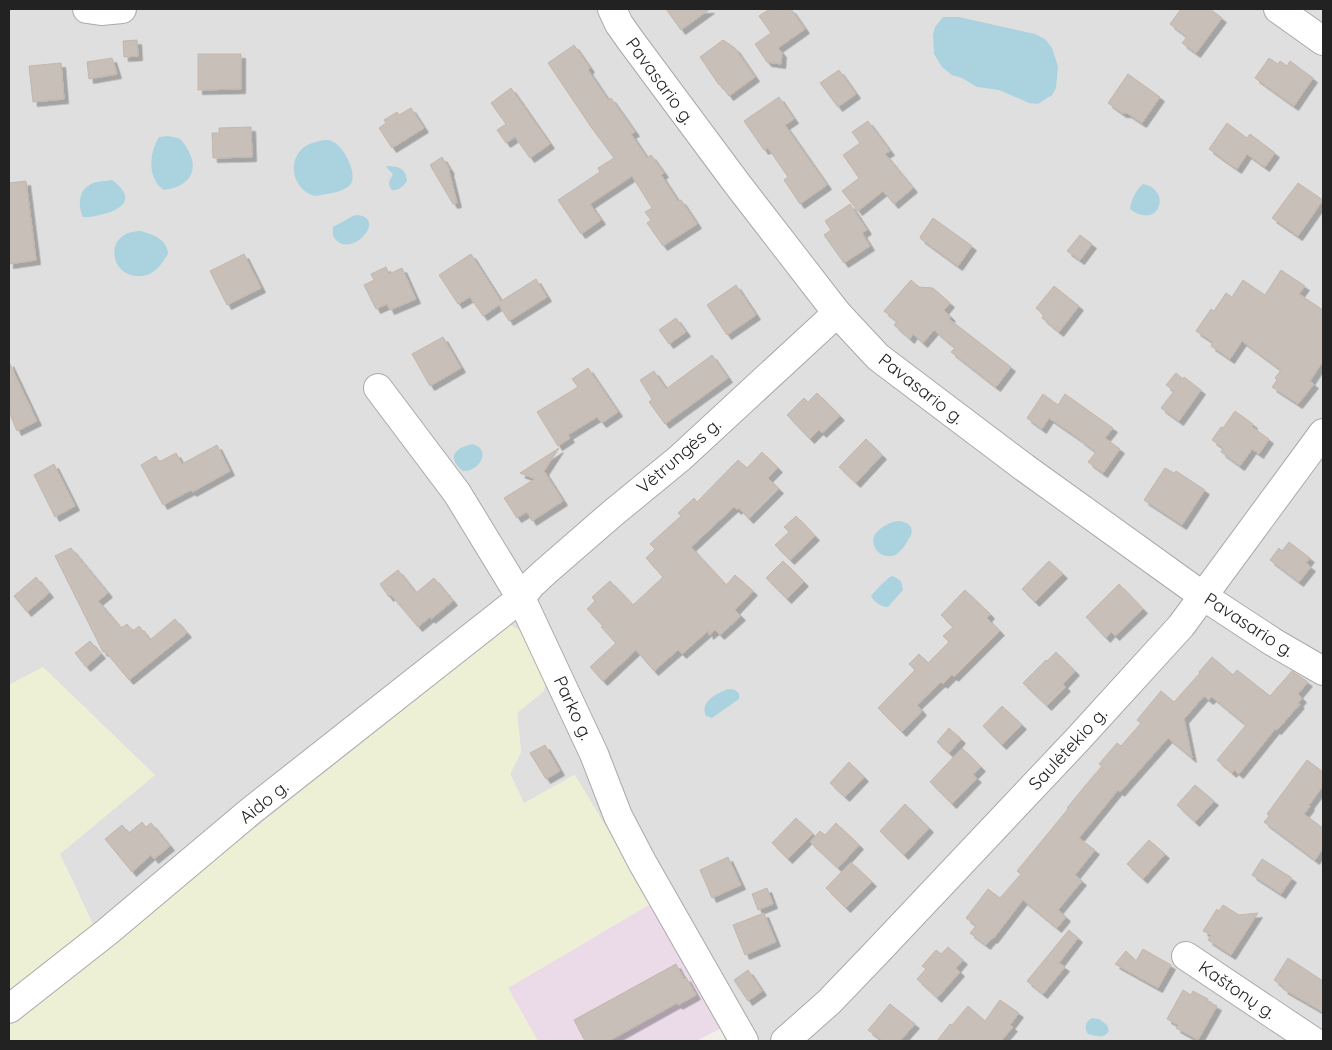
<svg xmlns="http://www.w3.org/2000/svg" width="1332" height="1050" font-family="Quicksand,sans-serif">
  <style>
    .residential { fill: #e0dfdf }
    .industrial { fill: #ebdbe8 }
    .farmland { fill: #eef0d5 }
    .water { fill: #aad3df }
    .building { fill: #c7bfb8; stroke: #c4b6ab; filter: url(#shadow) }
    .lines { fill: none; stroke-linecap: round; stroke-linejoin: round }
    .minor-casing { stroke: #a9a9a9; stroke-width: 30 }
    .minor { stroke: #fff; stroke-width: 28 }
    .labels { text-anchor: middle; stroke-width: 4.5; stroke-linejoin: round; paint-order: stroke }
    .street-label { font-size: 18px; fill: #222; stroke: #fff }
  </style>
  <defs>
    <filter id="shadow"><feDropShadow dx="4.5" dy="4.5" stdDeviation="0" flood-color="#0004"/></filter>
  </defs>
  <rect width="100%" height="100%" fill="#f2efe9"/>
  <!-- residential -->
  <polygon class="residential" points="9,9 1323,9 1323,1041 725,1041 722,1028 574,775 524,804 510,774 521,752 517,712 544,691 104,948 60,854 43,667 9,685"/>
  <!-- industrial -->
  <polygon class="industrial" points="652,903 722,1028 696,1041 538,1041 507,988"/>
  <!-- farmland -->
  <polygon class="farmland" points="510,625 522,631 546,681 544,691 517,713 521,752 510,774 524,803 575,775 652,903 508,988 538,1041 9,1041 9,685 43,667 155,775 60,854 104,948"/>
  <!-- water -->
  <g class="water">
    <polygon points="943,17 959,17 1035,34 1045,39 1052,48 1058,66 1056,88 1052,95 1038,104 1029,103 999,90 977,87 962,78 952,75 942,67 934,54 933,35 935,27"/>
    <path d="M168,136C171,137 177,137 180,139C184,142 187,148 189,152C200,174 186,187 164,190C147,179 149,153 159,137Z"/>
    <path d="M325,140C328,140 331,140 333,142C344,146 360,177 349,186C341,193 325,194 315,196C294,191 286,162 303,148C309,143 318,141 325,140Z"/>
    <path d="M388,166C399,166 406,169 407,181C404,186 398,191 392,190C386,184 390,180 393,174L386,167Z"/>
    <path d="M112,180C131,194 130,206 107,213C99,215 91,218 83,217C78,205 78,191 91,184C97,181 106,181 112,180Z"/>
    <path d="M1143,184C1173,190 1159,231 1130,209C1131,200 1136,190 1143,184Z"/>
    <path d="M357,215C387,218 354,256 337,241C333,237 332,233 333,227L353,216Z"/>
    <path d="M140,231C153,234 168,240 168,254C164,260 159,268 153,272C149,275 146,275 142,276C109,279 102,232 140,231Z"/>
    <path d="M473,444C493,451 478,472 463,471C445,457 456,447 473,444Z"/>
    <path d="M898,521C905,521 915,526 911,535C910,538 908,539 907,542C902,550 896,558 886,556C875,554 869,540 877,532C882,526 891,522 898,521Z"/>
    <path d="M892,576L895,577L901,581L903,590L888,607C881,607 874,602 871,596C874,592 887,578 892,576Z"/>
    <path d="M728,689C735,689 741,692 739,699L712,718L706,716C699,702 717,693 728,689Z"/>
    <path d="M1092,1018L1099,1019L1107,1025L1109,1031C1104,1039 1096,1036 1088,1034C1084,1028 1085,1022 1092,1018Z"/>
  </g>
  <!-- building -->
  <g class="building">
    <polygon points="666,9 710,9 681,30"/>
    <polygon points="770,9 791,9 805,29 778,48 782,53 781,64 767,62 755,44 771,33 759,16"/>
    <polygon points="1181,9 1210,9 1222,18 1196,53 1182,43 1187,37 1170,24"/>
    <polygon points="137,40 138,56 124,57 123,41"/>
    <polygon points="723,40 735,48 755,77 729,96 720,84 719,85 700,57"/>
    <polygon points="574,45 590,68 588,70 608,100 611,98 635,132 631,134 647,158 651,155 664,173 661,175 678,201 681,200 697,224 663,246 647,223 651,220 645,212 652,208 632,176 590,204 601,220 581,234 558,200 600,172 598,168 614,158 591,127 548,63"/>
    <polygon points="198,54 241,54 241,89 198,90"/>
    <polygon points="112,58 117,74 89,79 87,62"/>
    <polygon points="1269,58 1278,64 1280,61 1287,66 1290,61 1313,78 1294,106 1255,78"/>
    <polygon points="61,63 64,99 33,102 29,66"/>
    <polygon points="839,70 856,94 838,107 820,83"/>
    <polygon points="1128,74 1160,97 1142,123 1127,113 1122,113 1108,103"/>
    <polygon points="511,88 550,144 530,158 515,137 506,143 497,130 506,124 491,103"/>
    <polygon points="779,97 794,119 785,125 827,185 800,204 784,180 788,177 768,148 764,150 744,121"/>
    <polygon points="411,108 424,128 392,148 379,128 386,123 384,120 397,112 399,115"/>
    <polygon points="868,121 890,151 885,154 913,188 894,204 883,191 858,211 842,191 859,178 843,155 860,143 852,132"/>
    <polygon points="1227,123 1247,138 1250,134 1275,153 1265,167 1247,154 1237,169 1209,149"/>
    <polygon points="251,127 252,157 213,158 212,133 219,133 219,128"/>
    <polygon points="442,157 450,170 449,171 457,203 453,204 430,165"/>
    <polygon points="26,181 36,260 9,264 9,183"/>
    <polygon points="1298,183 1323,200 1298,236 1272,218"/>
    <polygon points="850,204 867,230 862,233 870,246 844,263 824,235 831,230 825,221"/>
    <polygon points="933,218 972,246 958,266 921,239 920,237"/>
    <polygon points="1080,235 1092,244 1080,260 1067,251"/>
    <polygon points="244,254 261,288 227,305 210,271"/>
    <polygon points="471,254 501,301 536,279 547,297 509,321 499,305 483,316 470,297 458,304 439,275"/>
    <polygon points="386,267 389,274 402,268 416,299 390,310 387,304 376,309 364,285 374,280 371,274"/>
    <polygon points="1281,270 1305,286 1299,294 1323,310 1323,361 1310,381 1314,384 1298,404 1272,387 1277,380 1275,378 1281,370 1242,341 1230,359 1211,346 1213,342 1196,331 1211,309 1214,311 1226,293 1232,297 1243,280 1265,295"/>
    <polygon points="911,280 919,287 933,288 950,303 944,310 951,317 949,319 1011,367 996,387 951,352 955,348 934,330 923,343 913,334 910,339 894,325 897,321 884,311"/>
    <polygon points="736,285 756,315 727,335 707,305"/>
    <polygon points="1054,286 1079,306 1059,332 1042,318 1044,315 1036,308"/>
    <polygon points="676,318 686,332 669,344 659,330"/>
    <polygon points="443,337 461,368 430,386 412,354"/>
    <polygon points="712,355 728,378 665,424 649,402 652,399 640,380 654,371 666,389"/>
    <polygon points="9,362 37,421 17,431 9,412"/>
    <polygon points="588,368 618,412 602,423 597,417 568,435 570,438 558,446 537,412 578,387 572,379"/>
    <polygon points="1176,373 1183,379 1184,377 1201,390 1179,421 1161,408 1174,391 1166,385"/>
    <polygon points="817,393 840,416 822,433 819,430 810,439 787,415 804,398 808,402"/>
    <polygon points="1043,394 1058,405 1065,394 1113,428 1105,438 1120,449 1103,473 1088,462 1096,452 1080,440 1081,440 1049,418 1042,429 1027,418"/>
    <polygon points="1235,411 1253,424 1252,426 1255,429 1269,439 1259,454 1252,449 1240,466 1221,452 1223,448 1212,440 1221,427 1223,428"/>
    <polygon points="866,439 882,455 856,483 839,467"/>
    <polygon points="217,445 230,471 192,492 191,490 163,505 141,465 156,456 159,462 176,453 182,464"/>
    <polygon points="559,448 544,471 563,501 532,521 527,512 517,518 504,498 535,479 520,473"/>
    <polygon points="762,452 778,468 768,478 779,489 749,519 739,508 737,510 734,507 691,547 726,585 735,575 753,591 735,610 741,616 720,635 715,630 709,635 708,631 682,654 678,650 654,671 636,650 603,681 590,667 616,643 601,627 603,626 587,609 595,601 592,597 610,581 633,605 663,577 646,558 655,549 650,544 681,516 678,513 694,498 697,502 738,460 747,468"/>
    <polygon points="54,464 75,506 55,517 34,475"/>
    <polygon points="1165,468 1174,473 1176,471 1205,490 1182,525 1144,500"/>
    <polygon points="796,516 815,536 790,560 775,545 789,532 784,527"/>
    <polygon points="1289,542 1310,558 1306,563 1311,567 1299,582 1270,560 1279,548 1282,551"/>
    <polygon points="71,548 108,593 98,601 121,628 127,624 133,631 139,626 150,640 175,619 187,633 129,680 105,651 103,652 55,556"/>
    <polygon points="783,561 804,582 787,599 766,578"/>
    <polygon points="1049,561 1063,574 1035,602 1022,589"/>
    <polygon points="398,570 416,593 434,578 453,601 431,619 430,617 418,627 391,595 389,597 380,584"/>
    <polygon points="36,577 49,593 27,612 14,596"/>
    <polygon points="1119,584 1143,609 1115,636 1111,632 1106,638 1086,617"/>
    <polygon points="965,590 990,614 987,618 1000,631 954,677 952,675 943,684 941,682 917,705 922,711 902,732 878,708 915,670 909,664 919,654 928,663 949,642 943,636 953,627 941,615"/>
    <polygon points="90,641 101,654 86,667 75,653"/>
    <polygon points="1056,652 1075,671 1063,684 1066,687 1047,706 1023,683 1046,660 1047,661"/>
    <polygon points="1212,657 1233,675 1237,670 1270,696 1292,671 1308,682 1298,694 1302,698 1298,703 1300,704 1277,730 1275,729 1239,774 1234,770 1232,773 1217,760 1246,725 1212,697 1209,700 1204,696 1184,719 1192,758 1168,738 1120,792 1118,790 1079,838 1095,850 1075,875 1082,881 1058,910 1066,917 1057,928 1023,900 993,939 992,938 986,945 970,933 976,926 966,918 988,889 1000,898 1021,874 1017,871 1068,809 1067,808 1085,786 1102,766 1099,764 1117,743 1121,746 1141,723 1137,720 1161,691 1174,702 1200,673 1199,672"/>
    <polygon points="1002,706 1022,725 1002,745 983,726"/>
    <polygon points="949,728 961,739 949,753 937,742"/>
    <polygon points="545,745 560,771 546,779 530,753"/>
    <polygon points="962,748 981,767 973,775 977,778 952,804 930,782"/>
    <polygon points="1307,760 1323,772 1323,786 1309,805 1310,806 1304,814 1323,828 1323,848 1315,860 1264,822 1269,816 1267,814"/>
    <polygon points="849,762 864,777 845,797 830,783"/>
    <polygon points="1195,785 1214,801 1195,822 1177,805"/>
    <polygon points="905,804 929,828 904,855 880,831"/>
    <polygon points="796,818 813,834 788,859 772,843"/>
    <polygon points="142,822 146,827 151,823 170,846 154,859 151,855 132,872 105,839 122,825 129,833"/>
    <polygon points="836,823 859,845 838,868 810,842 820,831 825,835"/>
    <polygon points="1149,840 1165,854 1143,879 1127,864"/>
    <polygon points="728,857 741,885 712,898 700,870"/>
    <polygon points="1262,859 1292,878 1281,894 1252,875"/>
    <polygon points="851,862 872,882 846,908 826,888"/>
    <polygon points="767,888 773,904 758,910 752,894"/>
    <polygon points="1223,905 1239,915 1258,913 1231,955 1208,940 1211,935 1203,931 1217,909 1219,911"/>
    <polygon points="764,913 776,942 745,955 733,925"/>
    <polygon points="1069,930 1078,938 1059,963 1065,967 1043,994 1027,981"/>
    <polygon points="948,947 963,960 956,968 960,972 937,998 917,979 926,969 922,966 936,950 941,954"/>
    <polygon points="1143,949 1171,965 1158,988 1115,964 1126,951 1136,961"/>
    <polygon points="1288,958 1323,981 1323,1012 1283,989 1284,987 1274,980"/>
    <polygon points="676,964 684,979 686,977 696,995 678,1005 677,1003 609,1041 585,1041 574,1020"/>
    <polygon points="748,970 762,991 748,1001 734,980"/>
    <polygon points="1183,990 1191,995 1193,991 1208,999 1207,1001 1217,1006 1198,1040 1176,1028 1178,1025 1167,1019"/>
    <polygon points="1000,1000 1019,1013 1010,1025 1013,1027 1001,1041 937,1041 950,1024 952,1025 968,1006 985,1021"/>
    <polygon points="890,1004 915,1024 900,1041 883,1041 868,1030"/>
  </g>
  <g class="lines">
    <defs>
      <g id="minor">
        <polyline points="87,9 101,11 122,9"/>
        <polyline points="612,9 619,24 631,41 738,185 837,313 878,357 1025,468 1203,596 1273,642 1323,671"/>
        <polyline points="1278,9 1323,41"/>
        <polyline points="378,388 457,493 521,598 594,754 618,816 642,862 744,1041"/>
        <polyline points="1186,956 1313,1041"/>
        <polyline points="9,1009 107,932 252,810 521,598 531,585 545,572 613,513 680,458 837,313"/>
        <polyline points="785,1041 829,1002 876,953 1078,739 1181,626 1323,433"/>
      </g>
    </defs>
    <!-- minor casing -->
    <use href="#minor" class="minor-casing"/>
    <!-- minor -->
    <use href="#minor" class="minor"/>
  </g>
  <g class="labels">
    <!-- street labels -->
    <g class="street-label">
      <text transform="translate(660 81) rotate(54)" y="6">Pavasario g.</text>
      <text transform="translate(921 389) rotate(38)" y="6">Pavasario g.</text>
      <text transform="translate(679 456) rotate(-41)" y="6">Vėtrungės g.</text>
      <text transform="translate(1249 625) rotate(33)" y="6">Pavasario g.</text>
      <text transform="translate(573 708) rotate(65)" y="6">Parko g.</text>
      <text transform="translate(1068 749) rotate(-47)" y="6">Saulėtekio g.</text>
      <text transform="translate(264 802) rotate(-39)" y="6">Aido g.</text>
      <text transform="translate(1237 990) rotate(34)" y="6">Kaštonų g.</text>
    </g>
  </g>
  <!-- border -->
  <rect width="1332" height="1050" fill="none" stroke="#222222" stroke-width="20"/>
</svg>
